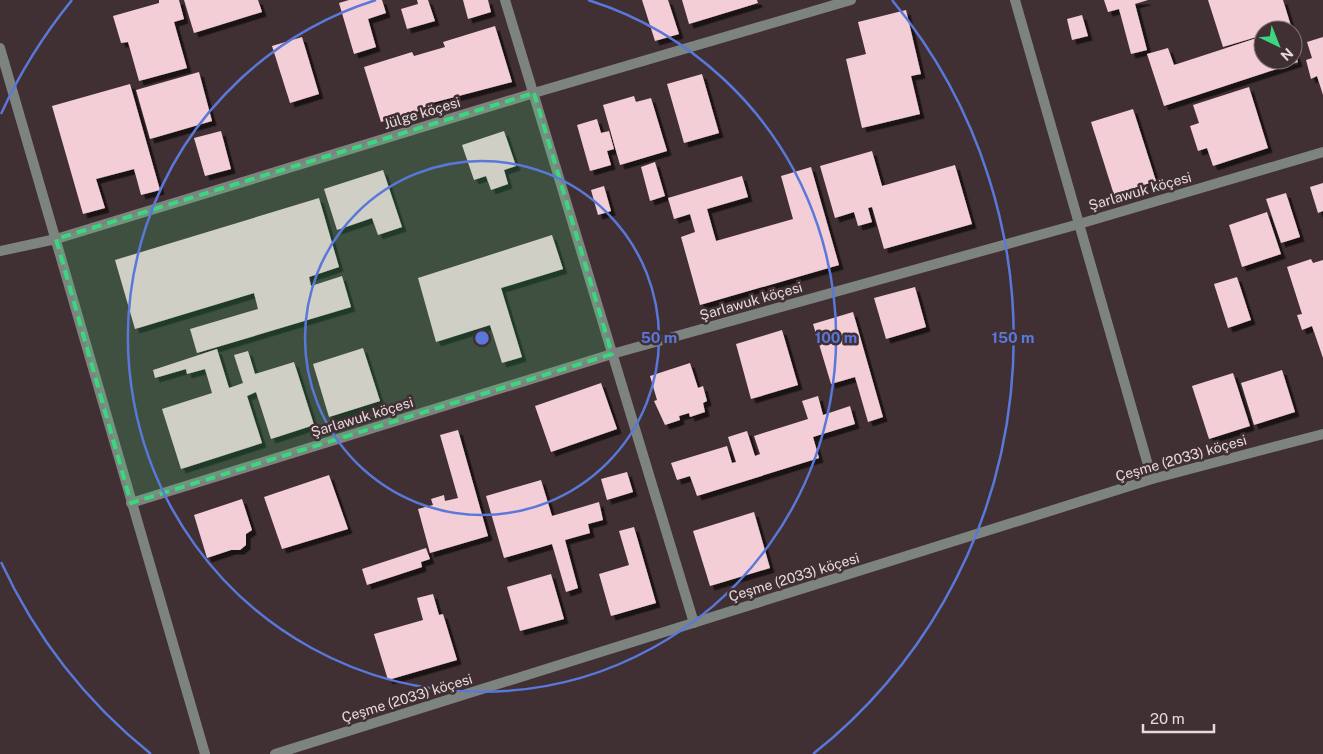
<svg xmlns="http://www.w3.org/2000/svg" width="1323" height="754" font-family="'Public Sans',sans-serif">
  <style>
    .building { fill: #f4ced7; filter: url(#shadow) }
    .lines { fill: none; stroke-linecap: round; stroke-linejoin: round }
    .street { stroke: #7d847f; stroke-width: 10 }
    .marked { fill: #3bd77f; fill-opacity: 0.2; stroke: #3bd77f; stroke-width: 4; stroke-dasharray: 10 6; stroke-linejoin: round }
    .ring { fill: none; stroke: #5978da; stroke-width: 2.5 }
    .labels { text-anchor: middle; stroke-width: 5; stroke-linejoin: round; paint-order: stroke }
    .street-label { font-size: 14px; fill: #e6dadd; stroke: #402f33 }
    .centre { fill: #5978da; stroke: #402f33; stroke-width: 2.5 }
    .ring-label { font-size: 15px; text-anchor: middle; font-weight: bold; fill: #5978da; stroke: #402f33; stroke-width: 5; stroke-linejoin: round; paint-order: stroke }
  </style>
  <defs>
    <filter id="shadow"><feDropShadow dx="4.5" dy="4.5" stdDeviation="0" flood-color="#0009"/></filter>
  </defs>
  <rect width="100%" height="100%" fill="#402f33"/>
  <!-- building -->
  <g class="building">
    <polygon points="159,0 179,0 184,19 174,22 187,68 139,81 128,42 121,43 113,16 159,3"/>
    <polygon points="184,0 258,0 262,12 194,33"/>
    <polygon points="349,0 382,0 386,13 368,19 376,47 354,54 339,3"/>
    <polygon points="417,0 428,0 435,21 407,29 401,9 418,4"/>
    <polygon points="463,0 488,0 491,12 468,19"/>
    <polygon points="642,0 668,0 679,34 655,41"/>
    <polygon points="682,0 757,0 758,3 689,24"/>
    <polygon points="1104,0 1148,0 1135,4 1147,50 1131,54 1119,9 1108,12"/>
    <polygon points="1208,0 1283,0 1291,26 1287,28 1287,30 1263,30 1263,35 1223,47"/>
    <polygon points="906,10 921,74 911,76 920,114 862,128 846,59 866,54 858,22"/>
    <polygon points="1082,15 1088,36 1072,40 1067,19"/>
    <polygon points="495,26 512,82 428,104 429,108 381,122 364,67 412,52 414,56 445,47 443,42"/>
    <polygon points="1263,36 1263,60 1293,60 1293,48 1298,62 1164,106 1147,54 1168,48 1174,65"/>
    <polygon points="302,37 319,94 290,103 272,46"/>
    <polygon points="1323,37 1323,95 1317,76 1311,79 1306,60 1312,58 1307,42"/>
    <polygon points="199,72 212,121 150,139 136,90"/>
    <polygon points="702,74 719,133 684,143 667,84"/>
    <polygon points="130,84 160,190 141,195 134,169 96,179 105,208 83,214 52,106"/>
    <polygon points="1249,87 1268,148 1213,166 1207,148 1198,151 1190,126 1199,123 1193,105"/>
    <polygon points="634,96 636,102 651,98 667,151 620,165 603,105"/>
    <polygon points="1133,109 1156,181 1114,195 1091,122"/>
    <polygon points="597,119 601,133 609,131 614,149 607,151 611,165 590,171 577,125"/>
    <polygon points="221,131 231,169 205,176 194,138"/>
    <polygon points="504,131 516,166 504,170 508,184 491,190 486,176 474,180 462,145"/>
    <polygon points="872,151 882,186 955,165 972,224 884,249 872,207 868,208 872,222 858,226 854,212 835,218 820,166"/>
    <polygon points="655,162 665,196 650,201 641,167"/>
    <polygon points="811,167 839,265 700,305 681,237 695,232 690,214 674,219 668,198 742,176 748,197 707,209 716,241 793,219 781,176"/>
    <polygon points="383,170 402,227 378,235 372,218 337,230 324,189"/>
    <polygon points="1323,183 1323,211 1318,213 1310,187"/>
    <polygon points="604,186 611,211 598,215 591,190"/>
    <polygon points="1286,193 1300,237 1281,243 1266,199"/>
    <polygon points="319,198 339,267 309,277 311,286 342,276 351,307 197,353 190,329 258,309 254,293 135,329 115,260"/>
    <polygon points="1267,212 1281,254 1242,267 1229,225"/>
    <polygon points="552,235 563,269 501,288 522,357 502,363 490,325 436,342 418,278"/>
    <polygon points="1311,259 1313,263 1323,260 1323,358 1312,326 1302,330 1297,315 1302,314 1287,267"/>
    <polygon points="1237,277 1251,320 1228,328 1214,284"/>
    <polygon points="915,287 926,327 886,339 874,298"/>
    <polygon points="853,312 883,417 868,422 855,377 831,384 813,324"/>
    <polygon points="782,330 798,385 751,399 736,344"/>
    <polygon points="363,348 380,401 329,417 313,364"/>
    <polygon points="217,349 229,388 243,383 234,355 248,351 255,374 294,362 314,425 271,439 256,392 247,396 262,443 181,469 162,409 212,393 205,369 187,374 186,369 155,378 153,370"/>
    <polygon points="690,363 698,388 703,386 707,401 703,403 705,412 690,417 689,413 679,416 680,420 665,425 654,401 657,400 650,376"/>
    <polygon points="1282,370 1295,412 1254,425 1241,383"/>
    <polygon points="1233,373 1250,426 1209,439 1192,386"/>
    <polygon points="601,383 617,429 551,452 535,406"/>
    <polygon points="818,396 823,415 850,406 855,424 813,437 819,458 697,496 690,476 677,480 671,463 727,446 732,463 736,462 728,437 747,431 755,456 760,454 754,436 808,419 802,401"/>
    <polygon points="458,430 488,536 430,553 418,509 433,505 431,499 444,495 445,501 458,498 440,435"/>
    <polygon points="627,472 633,492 607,500 601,479"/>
    <polygon points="329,475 348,529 282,549 264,497"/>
    <polygon points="541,480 552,516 599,502 603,520 588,524 590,533 565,540 578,588 566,592 552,544 504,558 486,496"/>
    <polygon points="242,499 252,530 246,534 246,545 240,550 231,550 207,558 194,515"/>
    <polygon points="754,512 770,568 710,586 693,531"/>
    <polygon points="634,527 656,603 611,616 599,574 629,565 619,531"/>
    <polygon points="426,548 430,559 421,562 422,567 367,585 362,569"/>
    <polygon points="551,574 564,619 520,631 507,587"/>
    <polygon points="433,594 439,615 443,614 457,660 388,680 374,634 423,620 417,598"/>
  </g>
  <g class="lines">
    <!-- street -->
    <g class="street">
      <polyline points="505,0 694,623"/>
      <polyline points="1015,0 1152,479"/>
      <polyline points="0,48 205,754"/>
      <polyline points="0,251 56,239 534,93 851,0"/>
      <polyline points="131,503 612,354 1079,224 1323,152"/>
      <polyline points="275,754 1152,479 1323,434"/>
    </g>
  </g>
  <!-- marked area -->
  <path class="marked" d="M534,93L612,354L131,503L56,239Z"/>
  <!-- distance rings -->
  <g class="ring">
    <circle cx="482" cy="338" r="177"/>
    <path d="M588 0A354 354 0 1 1 376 0"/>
    <path d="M151 754A531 531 0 0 1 1 562M1 114A531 531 0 0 1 72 0M892 0A531 531 0 0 1 813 754"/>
  </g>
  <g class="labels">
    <!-- street labels -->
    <g class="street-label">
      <text transform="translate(422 113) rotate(-17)" y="5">Jülge köçesi</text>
      <text transform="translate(1140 191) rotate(-16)" y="5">Şarlawuk köçesi</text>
      <text transform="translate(751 301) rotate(-16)" y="5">Şarlawuk köçesi</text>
      <text transform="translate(362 417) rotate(-17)" y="5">Şarlawuk köçesi</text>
      <text transform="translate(1181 458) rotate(-16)" y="5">Çeşme (2033) köçesi</text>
      <text transform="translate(794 577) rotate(-17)" y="5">Çeşme (2033) köçesi</text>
      <text transform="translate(407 698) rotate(-17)" y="5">Çeşme (2033) köçesi</text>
    </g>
  </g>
  <circle cx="482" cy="338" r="8" class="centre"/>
  <g class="ring-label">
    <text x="659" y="343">50 m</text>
    <text x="836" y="343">100 m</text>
    <text x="1013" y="343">150 m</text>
  </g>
  <!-- north arrow -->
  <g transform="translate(1278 45) rotate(137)"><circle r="24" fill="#402f33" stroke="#827377"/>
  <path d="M0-4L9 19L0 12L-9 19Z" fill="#3bd77f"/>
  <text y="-8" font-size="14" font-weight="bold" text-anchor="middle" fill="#e6dadd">N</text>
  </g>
  <!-- scale -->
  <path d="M1143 724v8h71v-8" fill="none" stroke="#e6dadd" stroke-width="2.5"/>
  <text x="1150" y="724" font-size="15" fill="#e6dadd" stroke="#402f33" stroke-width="4" paint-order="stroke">20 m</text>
</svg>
